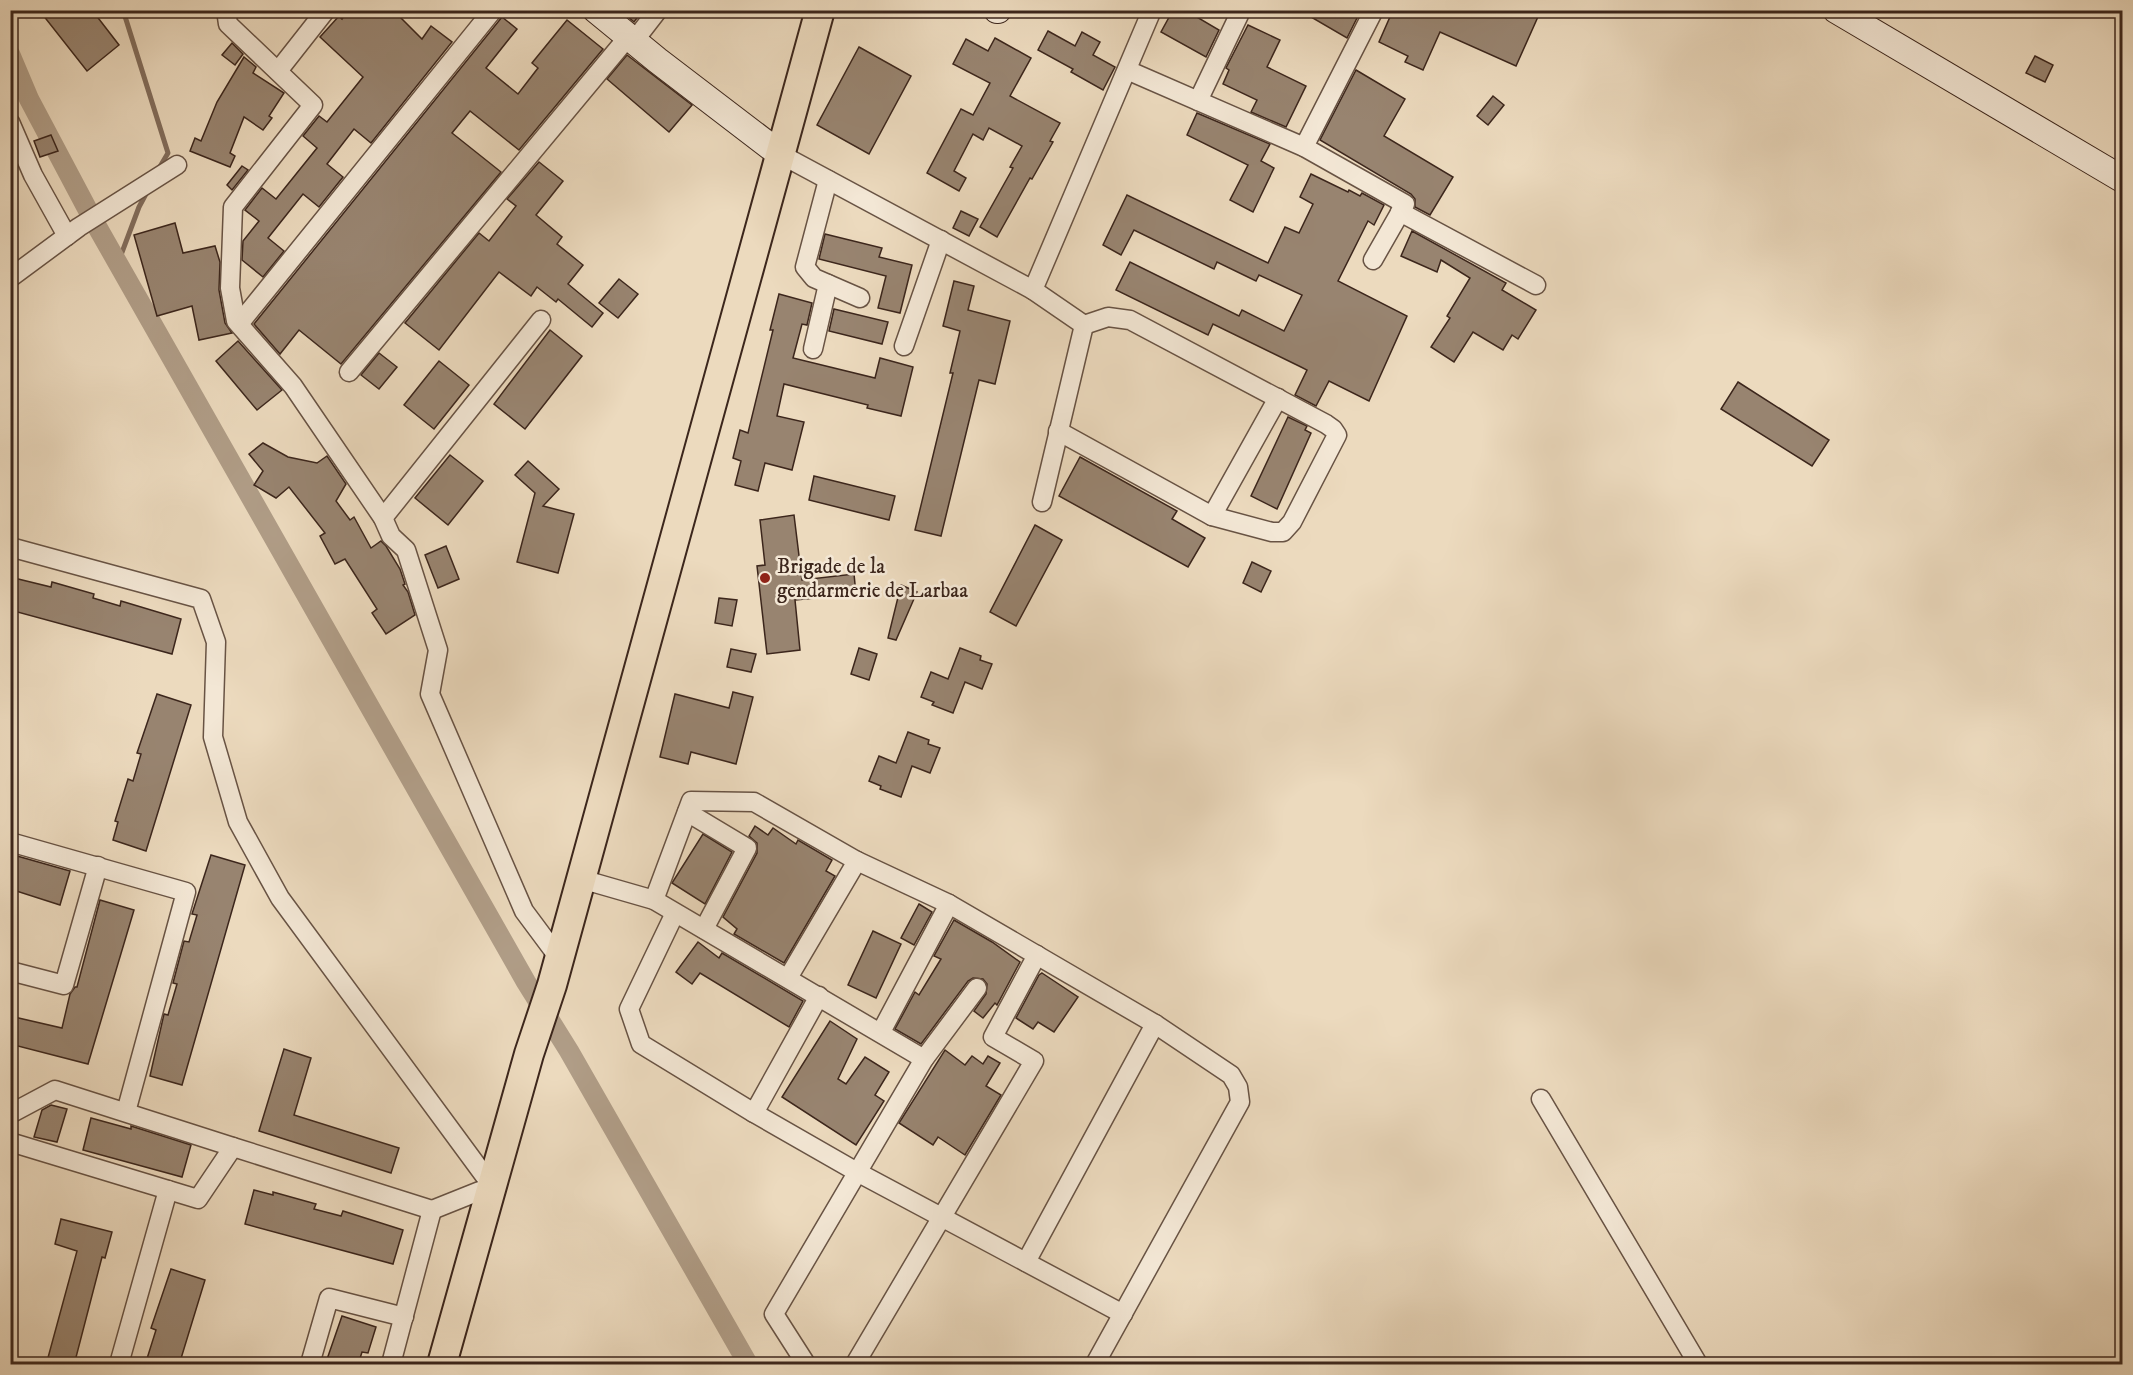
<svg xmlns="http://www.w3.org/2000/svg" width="2133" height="1375" font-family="'IM FELL DW Pica',serif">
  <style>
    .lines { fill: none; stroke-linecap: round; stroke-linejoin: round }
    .stream { stroke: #826d5c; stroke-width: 5 }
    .canal { stroke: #b09d87; stroke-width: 20 }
    .building { fill: #988470; stroke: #3c261c; stroke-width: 1.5 }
    .street-casing { stroke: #685344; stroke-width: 21 }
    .secondary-casing { stroke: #3c261c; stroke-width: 28 }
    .primary-casing { stroke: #3c261c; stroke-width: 32 }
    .street { stroke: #f3e7d5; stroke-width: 18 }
    .secondary { stroke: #f3e7d5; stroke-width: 26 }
    .primary { stroke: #ecdabe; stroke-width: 28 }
    .poi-dot { fill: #8f2418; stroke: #f3e7d5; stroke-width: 2 }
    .labels { text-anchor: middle; stroke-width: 5; stroke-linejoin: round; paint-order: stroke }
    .poi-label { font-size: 21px; fill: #3c261c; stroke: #f3e7d5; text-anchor: start }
  </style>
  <rect width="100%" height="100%" fill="#ecdabe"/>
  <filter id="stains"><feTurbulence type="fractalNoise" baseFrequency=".00333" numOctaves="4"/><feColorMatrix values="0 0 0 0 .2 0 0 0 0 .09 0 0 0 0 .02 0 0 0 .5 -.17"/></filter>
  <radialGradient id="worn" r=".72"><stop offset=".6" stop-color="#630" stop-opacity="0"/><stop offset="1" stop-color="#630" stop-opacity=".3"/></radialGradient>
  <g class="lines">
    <!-- stream -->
    <g class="stream">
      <polyline points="123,10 168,153 158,170"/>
      <polyline points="118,263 139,207 147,192"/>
    </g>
    <!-- canal -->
    <polyline class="canal" points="10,54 29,99 91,216 526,982 569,1051 748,1364"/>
  </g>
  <!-- building -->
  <g class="building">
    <polygon points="39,10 92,10 119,45 87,71"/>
    <polygon points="348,10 393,10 422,39 431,26 452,42 371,143 354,129 327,164 343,177 319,207 303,194 268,238 284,251 263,277 242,260 243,241 259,221 245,210 262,188 276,199 317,148 303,136 319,116 327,122 363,77 320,37 339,16 342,19"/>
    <polygon points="620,10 643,10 634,22"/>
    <polygon points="1173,10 1185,10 1219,30 1206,57 1161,32"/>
    <polygon points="1299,10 1361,10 1347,38"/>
    <polygon points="1393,10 1541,10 1516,66 1440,32 1423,70 1405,62 1408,56 1379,42"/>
    <polygon points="502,17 517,29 486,68 518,94 538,68 532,63 567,20 603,49 519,150 470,111 452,133 501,172 341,364 299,330 280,354 254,324"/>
    <polygon points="1248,25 1280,40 1267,67 1306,86 1286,127 1251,112 1257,100 1223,84 1229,70 1226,68"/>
    <polygon points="1048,31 1075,46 1082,32 1100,42 1093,55 1115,67 1103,90 1071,72 1073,69 1038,50"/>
    <polygon points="995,38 1031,58 1010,96 1060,123 1050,141 1053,142 1032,179 1030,178 997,237 980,227 1013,168 1010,167 1022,146 989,128 983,140 973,134 954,171 966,178 959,191 927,173 961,109 973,115 990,83 953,64 966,39 988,51"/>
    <polygon points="232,43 243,54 235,65 222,55"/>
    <polygon points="859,47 911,76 869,154 817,125"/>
    <polygon points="627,55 692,105 669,132 607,79"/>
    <polygon points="2035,56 2053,65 2045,82 2026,73"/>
    <polygon points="244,57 256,67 253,73 284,93 269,116 272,118 263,130 244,117 230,153 235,156 230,167 190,151 195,138 201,141 217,102"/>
    <polygon points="1356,70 1405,99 1384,136 1453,177 1430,215 1415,207 1415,199 1411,194 1320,140"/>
    <polygon points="1493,96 1504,105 1488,125 1477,116"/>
    <polygon points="1197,113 1270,144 1261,161 1274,168 1253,212 1230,200 1248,165 1187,135"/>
    <polygon points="51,135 58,151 40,157 34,141"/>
    <polygon points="539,162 563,181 536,215 562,237 557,244 583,265 568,284 603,313 592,327 558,299 556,302 537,287 531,296 499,272 439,350 405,323 479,233 489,241 516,206 507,199"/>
    <polygon points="242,166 248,170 232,190 227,185"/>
    <polygon points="1311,174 1348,192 1349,190 1360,196 1362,193 1384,205 1374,225 1368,221 1338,281 1407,316 1369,401 1329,381 1316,406 1295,395 1307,370 1301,367 1213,324 1208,335 1116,290 1130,262 1239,316 1242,310 1284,331 1302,295 1259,275 1256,281 1217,262 1214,269 1134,230 1121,255 1103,245 1127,195 1268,263 1285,227 1299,233 1313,204 1300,197"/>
    <polygon points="961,211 978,219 969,236 953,228"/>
    <polygon points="175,223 183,253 215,246 220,262 219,290 225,323 232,333 199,340 192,306 157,316 134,235"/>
    <polygon points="1412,231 1506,283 1502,290 1536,310 1518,339 1512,335 1503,350 1473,332 1454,362 1431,347 1450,318 1447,316 1470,278 1441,260 1437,272 1401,256"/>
    <polygon points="825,234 882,248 879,257 912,265 900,313 878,308 886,276 819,259"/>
    <polygon points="619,279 638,294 618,318 599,303"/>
    <polygon points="954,281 974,286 968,310 1010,321 995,384 979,380 941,536 915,530 953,373 950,373 960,331 943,326"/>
    <polygon points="779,294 812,303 807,325 802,324 793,358 875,378 880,358 913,367 901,416 867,408 868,405 784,384 777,416 804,422 792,470 765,463 758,491 735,485 741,461 733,458 740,430 748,433 773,330 770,330"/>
    <polygon points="834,309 888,322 882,344 829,331"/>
    <polygon points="550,330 582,356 525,429 494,404"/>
    <polygon points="238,341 282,390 257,410 216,361"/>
    <polygon points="379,353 397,367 379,389 361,375"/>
    <polygon points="439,361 469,385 434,429 404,405"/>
    <polygon points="1738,382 1829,440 1812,466 1721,409"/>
    <polygon points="1288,417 1307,426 1305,430 1311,433 1277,509 1251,496"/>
    <polygon points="263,443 288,457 317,463 327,456 346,484 336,501 350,520 354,517 371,548 381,541 386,546 400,569 405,584 403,585 408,592 415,615 386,634 372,613 377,609 345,559 335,564 320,536 325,533 289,487 276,498 254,485 263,471 249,454"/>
    <polygon points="450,455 483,481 448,525 415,498"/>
    <polygon points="1080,457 1177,511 1172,519 1205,538 1188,567 1059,496"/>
    <polygon points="528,461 559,489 543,506 574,514 558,573 517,562 535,493 515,475"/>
    <polygon points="814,476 895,496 889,520 809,500"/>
    <polygon points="794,515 802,580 854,574 856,594 795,600 800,650 767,654 757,566 765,565 760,520"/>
    <polygon points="1035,525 1062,540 1016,626 990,612"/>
    <polygon points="446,546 459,579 438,588 425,555"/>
    <polygon points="1252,562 1271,571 1261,592 1243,583"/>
    <polygon points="10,577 51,587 52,582 94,594 93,598 120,606 121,601 181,619 172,654 10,610"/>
    <polygon points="901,585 917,592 896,640 888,638"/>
    <polygon points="719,598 737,600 732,626 715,623"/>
    <polygon points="859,648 877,654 869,680 851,674"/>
    <polygon points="960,648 981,656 980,660 992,664 982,689 965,682 953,713 932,705 934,702 921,697 931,672 948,679"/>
    <polygon points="731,649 756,654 751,672 727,667"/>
    <polygon points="733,692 753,697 736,764 691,752 688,764 660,757 675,694 729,708"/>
    <polygon points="157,694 191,705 146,851 113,840 118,822 115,821 128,779 133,781 141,754 137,753"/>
    <polygon points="908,732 929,740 928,744 940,748 930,773 912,766 901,797 880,789 881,786 869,781 879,756 896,763"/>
    <polygon points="755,826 768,835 773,828 796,844 798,840 832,860 826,871 835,876 784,963 734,934 737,929 723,917 757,853 757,843 749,836"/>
    <polygon points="703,834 732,852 705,904 672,883"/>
    <polygon points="10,854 70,871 60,905 10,889"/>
    <polygon points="211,855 245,865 182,1085 150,1076 164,1014 168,1015 177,984 173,983 184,941 189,942 197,915 192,914"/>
    <polygon points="100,900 134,910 88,1064 10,1044 10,1016 62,1028 70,994 75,987 77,987"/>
    <polygon points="919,904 932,912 914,945 901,938"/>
    <polygon points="954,920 992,942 1020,962 997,1005 995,1003 983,1018 974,1011 986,994 987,984 983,979 973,978 968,981 921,1044 895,1029 915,992 919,995 941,959 934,956"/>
    <polygon points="873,931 901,944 876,998 848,985"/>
    <polygon points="698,942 719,958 722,953 803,1001 789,1027 700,973 692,984 676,972"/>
    <polygon points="1042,973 1078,997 1054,1032 1038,1022 1033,1029 1016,1018 1039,975"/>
    <polygon points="830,1021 857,1039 838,1079 846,1084 865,1057 889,1072 875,1095 884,1101 856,1145 782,1097"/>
    <polygon points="284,1049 311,1058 294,1115 399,1148 391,1173 259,1131"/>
    <polygon points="945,1050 965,1065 972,1056 983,1064 988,1056 1000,1063 986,1086 1001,1095 965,1155 938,1137 933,1145 899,1123"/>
    <polygon points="51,1105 67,1109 57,1142 34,1137 42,1110"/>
    <polygon points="91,1118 131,1129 131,1126 191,1145 182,1177 83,1150"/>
    <polygon points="254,1190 273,1195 273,1192 316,1204 314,1209 341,1216 343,1211 403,1230 393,1264 245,1224"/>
    <polygon points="61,1219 112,1232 105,1258 102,1257 74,1365 46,1365 77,1251 55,1244"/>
    <polygon points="171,1269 205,1280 179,1365 145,1365 156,1330 151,1328"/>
    <polygon points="342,1316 376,1327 368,1353 362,1352 358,1365 325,1365"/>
  </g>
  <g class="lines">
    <defs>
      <g id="street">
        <polyline points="226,10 228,24 313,105 233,207 230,288 236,321 293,386 383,518 391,536 406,550 438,650 430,694 524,911 559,958"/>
        <polyline points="634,41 658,10"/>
        <polyline points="1127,70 1304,147 1405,204 1373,260"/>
        <polyline points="278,71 326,10"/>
        <polyline points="1198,101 1239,15 1238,10"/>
        <polyline points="10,122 33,175 67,236"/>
        <polyline points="1304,147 1374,10"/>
        <polyline points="780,154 1033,290 1152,10"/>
        <polyline points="828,180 805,267 814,278 860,298"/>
        <polyline points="1400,212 1536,285"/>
        <polyline points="10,278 79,227 177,165"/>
        <polyline points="1033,290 1084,325 1108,317 1130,320 1326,424 1333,429 1337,435 1292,522 1283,532 1272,532 1212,516 1058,431"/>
        <polyline points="239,324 493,10"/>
        <polyline points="904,346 941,240"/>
        <polyline points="813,349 828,284"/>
        <polyline points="349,372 628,37"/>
        <polyline points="1042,502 1084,325"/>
        <polyline points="1212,516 1278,398"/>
        <polyline points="383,518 541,320"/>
        <polyline points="10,547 201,599 216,642 213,737 238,822 280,898 492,1186 432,1210"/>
        <polyline points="687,812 747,848 704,929"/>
        <polyline points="10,842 186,892 126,1112"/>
        <polyline points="581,879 654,900 924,1059"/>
        <polyline points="654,900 691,801 754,802 857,861 949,904 1155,1024 1231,1075 1238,1087 1240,1102 1095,1364"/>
        <polyline points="675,913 629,1009 641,1044 754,1113 857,1172 1123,1314"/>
        <polyline points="10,971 64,985 98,866"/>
        <polyline points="788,978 857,861"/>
        <polyline points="881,1032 949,904"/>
        <polyline points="1541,1099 1698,1364"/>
        <polyline points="754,1113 819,996"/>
        <polyline points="10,1114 55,1090 233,1147"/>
        <polyline points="10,1142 198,1199 233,1147 432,1210 391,1364"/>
        <polyline points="1026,1262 1155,1024"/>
        <polyline points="119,1364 168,1190"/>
        <polyline points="310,1364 329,1298 404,1317"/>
        <polyline points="806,1364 774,1314 924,1059 977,988"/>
        <polyline points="855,1364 1034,1061 993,1037 1037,955"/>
      </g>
      <g id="secondary">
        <polyline points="596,10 657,60 780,154"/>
        <polyline points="997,10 998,10"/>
        <polyline points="1836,10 2122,179"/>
      </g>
      <polyline id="primary" points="442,1364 529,1054 552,985 820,10"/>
    </defs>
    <!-- street casing -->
    <use href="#street" class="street-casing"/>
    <!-- secondary casing -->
    <use href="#secondary" class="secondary-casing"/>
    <!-- primary casing -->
    <use href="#primary" class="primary-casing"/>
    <!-- street -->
    <use href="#street" class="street"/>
    <!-- secondary -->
    <use href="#secondary" class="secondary"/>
    <!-- primary -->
    <use href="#primary" class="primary"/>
  </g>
  <!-- markers -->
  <circle class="poi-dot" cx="765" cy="578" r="6"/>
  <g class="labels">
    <!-- poi labels -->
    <g class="poi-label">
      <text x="777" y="573">Brigade de la<tspan x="777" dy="24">gendarmerie de Larbaa</tspan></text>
    </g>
  </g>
  <!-- margin -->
  <rect width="2133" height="1375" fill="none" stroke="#ecdabe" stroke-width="36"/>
  <rect x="12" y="12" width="2109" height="1351" fill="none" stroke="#3c261c" stroke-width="3"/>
  <rect x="18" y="18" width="2097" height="1339" fill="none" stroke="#3c261c" stroke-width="1.5"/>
  <rect width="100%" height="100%" filter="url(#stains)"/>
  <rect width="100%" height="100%" fill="url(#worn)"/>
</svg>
